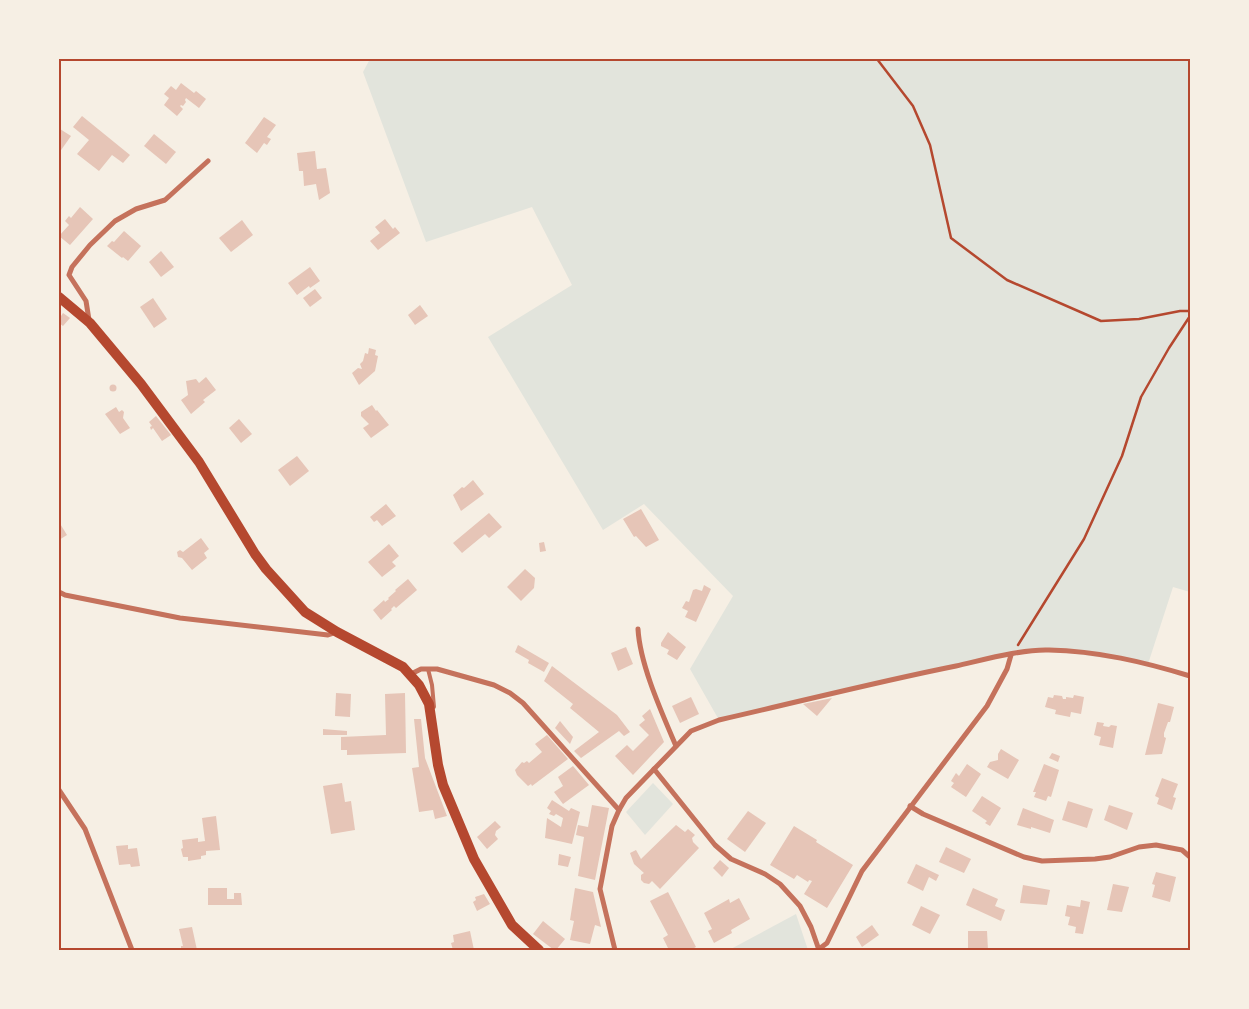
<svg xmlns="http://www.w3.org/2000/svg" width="1249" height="1009" font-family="'Roboto Serif',serif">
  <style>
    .green { fill: #e2e4dc }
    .building { fill: #e6c5b7 }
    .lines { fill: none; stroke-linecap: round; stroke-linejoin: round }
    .path { stroke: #b5482f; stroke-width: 2.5 }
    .service { stroke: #c5725c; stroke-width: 4 }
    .minor { stroke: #c5725c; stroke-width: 5 }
    .secondary { stroke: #b5482f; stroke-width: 10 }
    .neatline { fill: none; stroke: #b5482f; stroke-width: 2 }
  </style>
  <rect width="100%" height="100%" fill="#f6efe4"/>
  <!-- green -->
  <g class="green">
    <polygon points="370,59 1190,59 1190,592 1173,587 1148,664 1047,650 1011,655 719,720 690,669 733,596 644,504 603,530 488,337 572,285 532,207 426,242 363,72"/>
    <polygon points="653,783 673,804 645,835 626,812"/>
    <polygon points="796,914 808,950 729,950"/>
  </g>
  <!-- building -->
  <g class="building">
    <polygon points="181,83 194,93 196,91 206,99 199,108 186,98 185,100 186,102 183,106 181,105 180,106 183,109 177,116 164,105 169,98 164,94 171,86 176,90"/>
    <polygon points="82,116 130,155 123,163 112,155 99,171 77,154 89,140 73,127"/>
    <polygon points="264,117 276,125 267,137 271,139 267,145 264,143 257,153 245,143"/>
    <polygon points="60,129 71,136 59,153 59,131"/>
    <polygon points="154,134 176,152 166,164 144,146"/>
    <polygon points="315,151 317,169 326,168 330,193 319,200 316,184 304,186 303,171 299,171 297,153"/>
    <polygon points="80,207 93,219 70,245 59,236 69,225 65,221 69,216 71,218"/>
    <polygon points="385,219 393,229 395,227 400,233 378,250 370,241 380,233 375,227"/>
    <polygon points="242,220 253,235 231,252 219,238"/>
    <polygon points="124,231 141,246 128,261 123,257 122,258 107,246 112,241 114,242"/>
    <polygon points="161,251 174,267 161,277 149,262"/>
    <polygon points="310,267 320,281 310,288 309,286 297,295 288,283"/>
    <polygon points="315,289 322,298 310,307 303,298"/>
    <polygon points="153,298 167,319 154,328 140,307"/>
    <polygon points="420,305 428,316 415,325 408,315"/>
    <polygon points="63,313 70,318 63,326 59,323 59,319"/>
    <polygon points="369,348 376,350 375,355 378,356 375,371 359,385 352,373 358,368 362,369 360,364 363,361 365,353 368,354"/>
    <polygon points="206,377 216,390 203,400 205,402 191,414 181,400 188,395 186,381 196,379 199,383"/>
    <circle cx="113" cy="388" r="3.5"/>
    <polygon points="372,405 376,411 377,410 389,425 371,438 363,428 369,424 361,416 361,412"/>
    <polygon points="116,407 119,412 122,410 124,412 123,418 130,428 120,434 105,414"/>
    <polygon points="156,416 171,435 162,441 153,428 151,430 150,427 152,426 149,422"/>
    <polygon points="239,419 252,434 241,443 229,428"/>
    <polygon points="297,456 309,471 290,486 278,470"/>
    <polygon points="473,480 484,494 461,511 453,495 462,487 464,488"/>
    <polygon points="386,504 396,516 382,526 377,520 374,522 370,517"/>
    <polygon points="641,509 659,540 646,547 636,536 634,537 623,519"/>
    <polygon points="489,513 502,527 489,538 485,534 462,553 453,543"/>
    <polygon points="59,522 67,535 59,540"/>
    <polygon points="201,538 209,549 204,553 207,558 192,570 182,558 178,557 177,552 180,550 183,552"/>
    <polygon points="544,542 546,551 540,552 539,543"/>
    <polygon points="389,544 399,556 392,562 396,566 382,577 368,562"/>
    <polygon points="525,569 535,578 534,588 521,601 507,587"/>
    <polygon points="408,579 417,590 396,608 394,606 391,609 392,610 381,620 373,610 384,600 385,602 389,599 388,598 396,591 395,590"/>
    <polygon points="704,585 711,589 696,622 685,617 688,611 682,608 686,601 689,602 693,590 696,589 702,591"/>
    <polygon points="668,632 686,647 677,660 667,654 669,650 661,646 661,643"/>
    <polygon points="518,645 549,663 544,672 528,663 529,660 515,652"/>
    <polygon points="626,647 633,664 618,671 611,653"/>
    <polygon points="552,666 617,715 630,732 624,736 619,731 581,758 574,751 599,732 570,708 573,704 544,681"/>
    <polygon points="336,693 351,694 350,717 335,716"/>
    <polygon points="405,693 406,753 347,755 347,750 341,750 341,737 386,735 385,694"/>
    <polygon points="1054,695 1062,696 1063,699 1066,699 1066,697 1073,698 1074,695 1084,697 1081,714 1071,712 1070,717 1055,714 1056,710 1045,707 1048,697 1053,698"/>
    <polygon points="691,697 699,714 680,723 672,706"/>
    <polygon points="832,698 817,716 803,704"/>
    <polygon points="1158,703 1174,707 1170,722 1168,722 1164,733 1164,737 1166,738 1162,754 1145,755"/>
    <polygon points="650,709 664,742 633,775 615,756 627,745 633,751 649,735 639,725 645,720 642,716"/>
    <polygon points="414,719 421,719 425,758 447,816 435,819 433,810 419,812 412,768 419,767"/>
    <polygon points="560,721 573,737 570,744 555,728"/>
    <polygon points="1097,722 1104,723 1103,726 1109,727 1111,725 1117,726 1113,748 1099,745 1101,737 1094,735"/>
    <polygon points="323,729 347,731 347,735 323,735"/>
    <polygon points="547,735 568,759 532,786 531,784 528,786 517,775 515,770 522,762 524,763 527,761 529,763 542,752 535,744"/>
    <polygon points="1001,749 1019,760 1008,779 987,767 990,762 998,760 998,754"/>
    <polygon points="1052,753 1060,756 1058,762 1049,758"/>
    <polygon points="967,764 981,774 966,797 951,787 954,783 951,781 956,773 959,776"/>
    <polygon points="1044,764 1059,770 1051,797 1048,796 1046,801 1034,797 1036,792 1033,792"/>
    <polygon points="573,766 589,785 563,804 554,792 563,786 558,777"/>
    <polygon points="1162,778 1178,784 1173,797 1176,798 1172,810 1157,804 1159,798 1155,796"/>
    <polygon points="342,783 345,802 351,801 355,830 331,834 323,786"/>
    <polygon points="982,796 1001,808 990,826 985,823 987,821 972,811"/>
    <polygon points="552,800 569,811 571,808 580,812 572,844 545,838 547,818 561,827 563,818 556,814 554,816 549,814 551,811 547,808"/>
    <polygon points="1068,801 1093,809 1087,828 1062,820"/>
    <polygon points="592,805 609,808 595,880 578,876 584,837 576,835 578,825 588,827"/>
    <polygon points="1109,805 1133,813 1127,830 1104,820"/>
    <polygon points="1023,808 1054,820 1050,833 1031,827 1031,829 1017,825"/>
    <polygon points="748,811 766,823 745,852 727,839"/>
    <polygon points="216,816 220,850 206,851 206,855 201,856 201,859 188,861 188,857 183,857 181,849 183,848 182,840 198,838 198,842 205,841 202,818"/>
    <polygon points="495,821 501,827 496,831 495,835 498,839 487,849 477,837"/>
    <polygon points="676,825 685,832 688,829 695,835 692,838 693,842 699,848 660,889 652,881 649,884 644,883 641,880 641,875 644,873 634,864 630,853 636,850 641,859"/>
    <polygon points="794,826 817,840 816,842 853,865 827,908 804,894 812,881 809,880 808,882 797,875 794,879 770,865"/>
    <polygon points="128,845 128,849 137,848 140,866 131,867 130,864 119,865 116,846"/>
    <polygon points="946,847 971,859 964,873 939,862"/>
    <polygon points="559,854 571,857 568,867 558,865"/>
    <polygon points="720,860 729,868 722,877 713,868"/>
    <polygon points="916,864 939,875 936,881 929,877 923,891 907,883"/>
    <polygon points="1156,872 1176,877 1170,902 1152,897 1155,885 1152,884"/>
    <polygon points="1113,884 1129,887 1122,912 1107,910"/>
    <polygon points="1023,885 1050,890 1047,905 1020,903"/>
    <polygon points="208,888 227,888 227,899 234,899 234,893 241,893 242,905 208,905"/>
    <polygon points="575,888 593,892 601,927 595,925 590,944 570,940 574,921 570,920"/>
    <polygon points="973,888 998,899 995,906 1005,910 1001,921 966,905"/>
    <polygon points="668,892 696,947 690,950 669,950 663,938 668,935 650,901"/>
    <polygon points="484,894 490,904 477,911 473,902 476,900 475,897"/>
    <polygon points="739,898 750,919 731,930 732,933 714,943 708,931 712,929 704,913 729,899 730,903"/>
    <polygon points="1081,900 1090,902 1083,934 1075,933 1076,927 1068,925 1070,917 1065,916 1067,905 1080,907"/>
    <polygon points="921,906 940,915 930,934 912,925"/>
    <polygon points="543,921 565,939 556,950 554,950 533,934"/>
    <polygon points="872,925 879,935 862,947 856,937"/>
    <polygon points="192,927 197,950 181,950 181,946 183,946 179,929"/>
    <polygon points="470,931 474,950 453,950 451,943 454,942 453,935"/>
    <polygon points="968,931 987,931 988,950 968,950"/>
  </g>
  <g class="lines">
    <!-- path -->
    <g class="path">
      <polyline points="877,59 913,106 930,145 951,238 1007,280 1101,321 1139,319 1180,311 1190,311"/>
      <polyline points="1018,645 1084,539 1122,456 1141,397 1169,348 1190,316"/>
    </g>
    <!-- service -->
    <polyline class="service" points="428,669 432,685 434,707"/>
    <!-- minor -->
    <g class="minor">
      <polyline points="89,320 86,301 69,275 72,267 90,245 115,221 136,209 165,200 208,161"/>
      <polyline points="59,592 65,595 180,618 328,635 337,632"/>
      <path d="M638,629C640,665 662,713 676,746"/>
      <polyline points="411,674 421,669 437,669 494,685 510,693 523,703 619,810"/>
      <polyline points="654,769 715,845 731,859 765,874 780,884 800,906 811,927 819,950"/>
      <polyline points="59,790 85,829 132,950"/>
      <polyline points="910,806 923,814 1024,857 1042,861 1095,859 1110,857 1139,847 1156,845 1182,850 1190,857"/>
      <polyline points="819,949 827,943 862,871 987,706 1007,669 1011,655"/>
      <path d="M615,950L600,889L612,826L619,810L626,798L691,731L719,720C798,702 876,682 956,666C983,660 1022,649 1049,650C1098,651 1144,662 1190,676"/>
    </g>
    <!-- secondary -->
    <polyline class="secondary" points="59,297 90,323 141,384 199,462 255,554 266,569 305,612 337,632 403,667 419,685 429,704 438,765 443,785 474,859 512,925 539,950"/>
  </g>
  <!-- border -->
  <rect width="1249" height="1009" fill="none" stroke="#f6efe4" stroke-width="120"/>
  <rect x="60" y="60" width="1129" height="889" class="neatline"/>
</svg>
